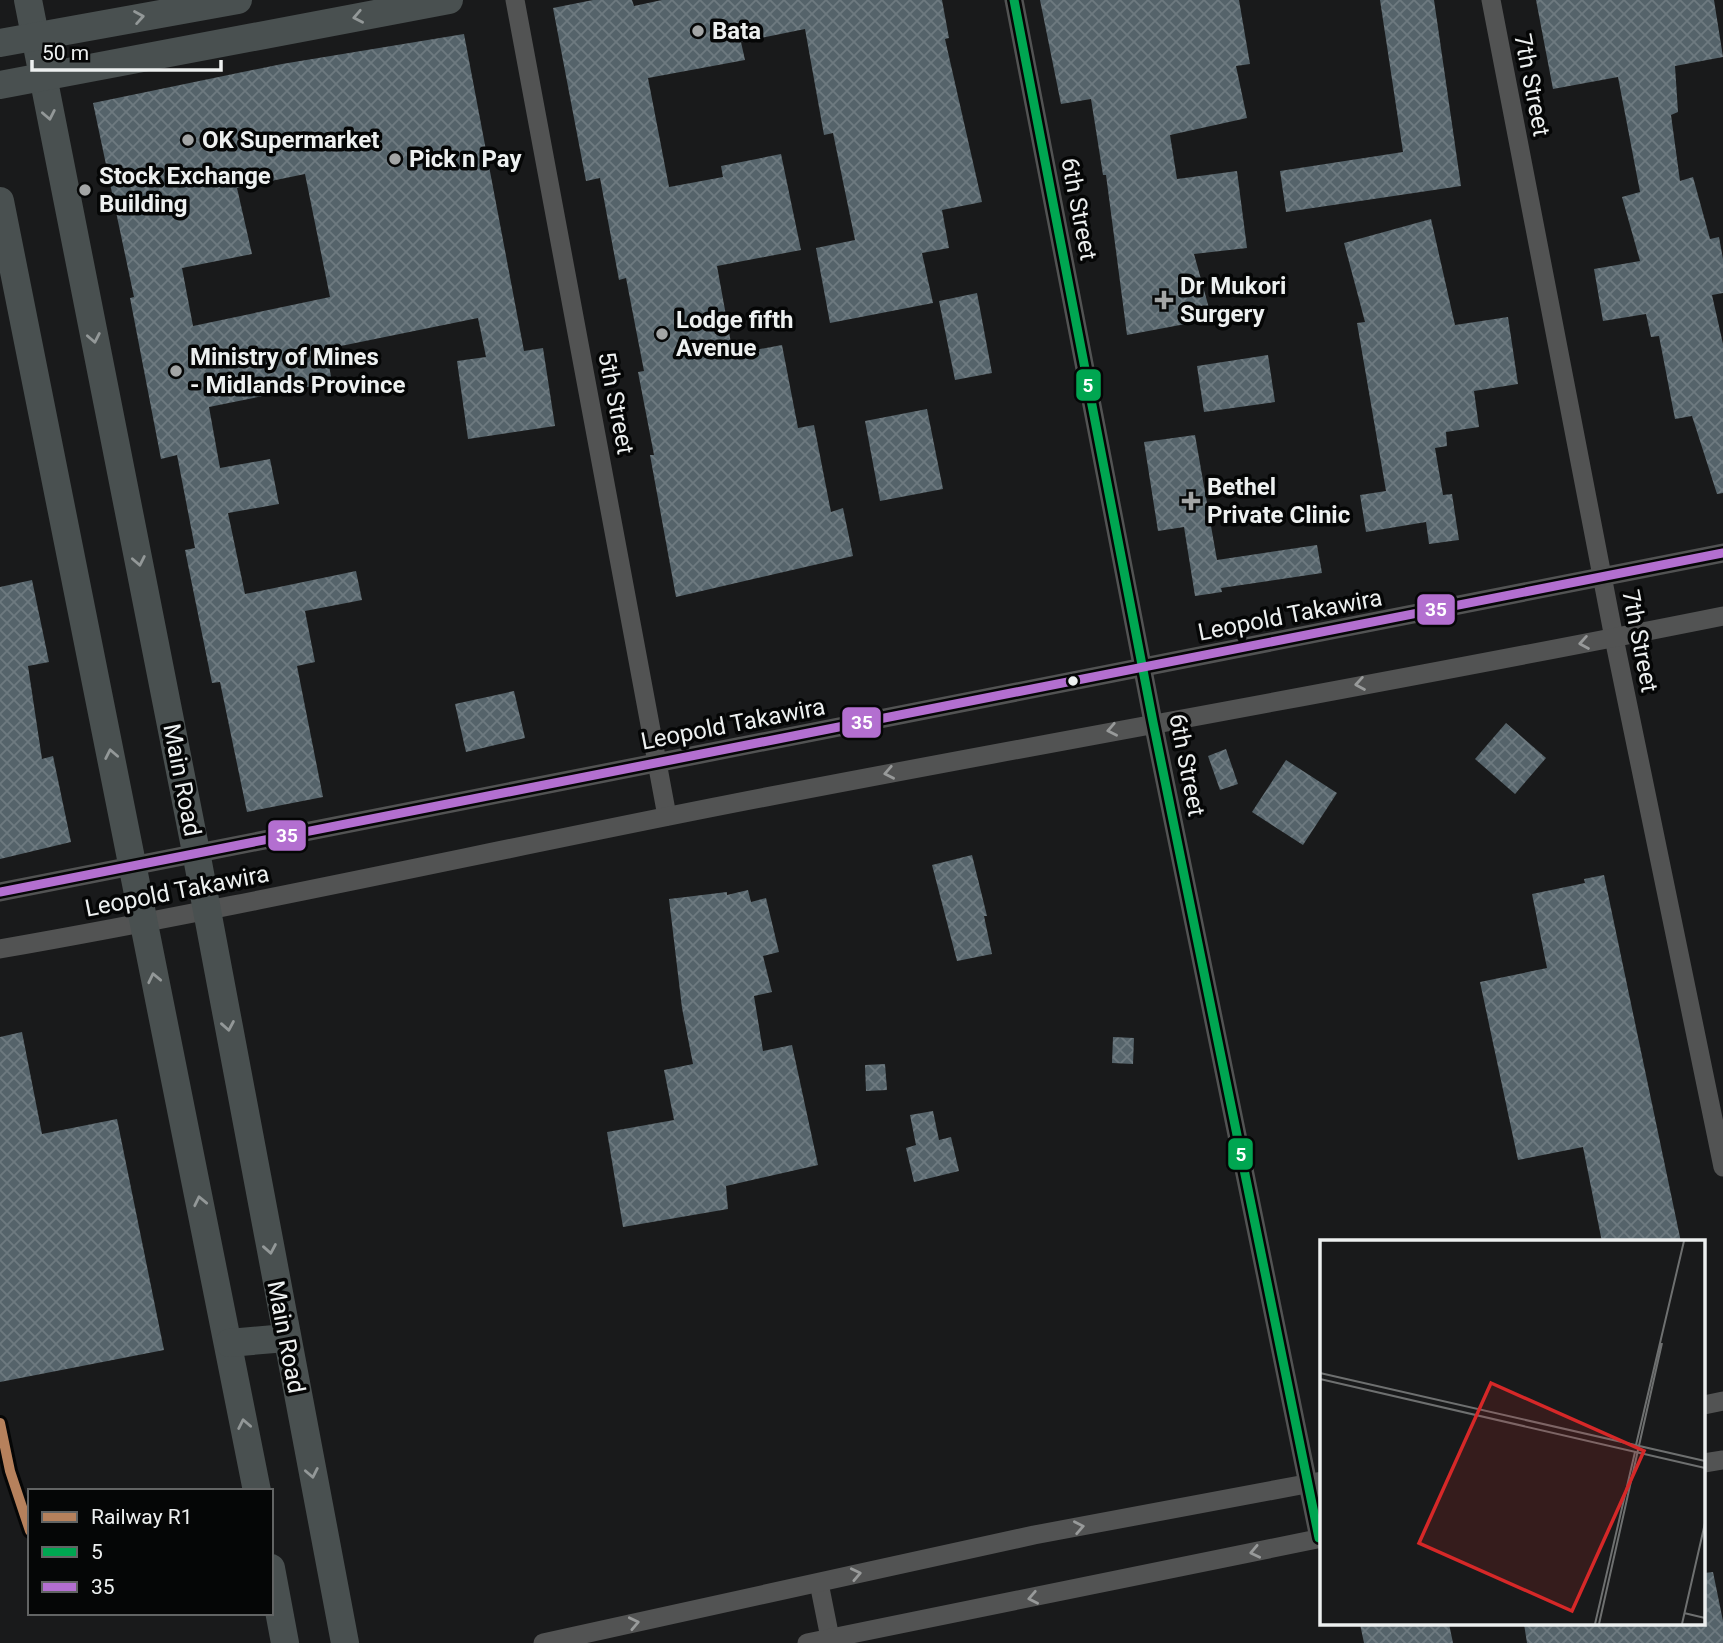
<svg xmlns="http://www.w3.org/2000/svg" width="1723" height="1643" font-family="Roboto,sans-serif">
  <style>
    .building { fill: url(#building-cross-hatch); fill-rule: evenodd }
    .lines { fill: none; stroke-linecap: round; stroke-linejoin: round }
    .street { stroke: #525353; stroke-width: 19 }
    .secondary { stroke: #495050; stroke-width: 28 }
    .bus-1-casing { stroke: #050606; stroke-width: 14 }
    .bus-2-casing { stroke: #050606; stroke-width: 14 }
    .bus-1 { stroke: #00a651; stroke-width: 9 }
    .bus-2 { stroke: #b36fd0; stroke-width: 9 }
    .rail-1-casing { stroke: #050606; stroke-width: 16 }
    .rail-1 { stroke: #b6815c; stroke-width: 10 }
    .oneway { stroke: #939898 }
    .oneway2 { stroke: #989a9a }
    .poi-dot { fill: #a3a5a5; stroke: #050606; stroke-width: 2.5 }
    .bus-dot { fill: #edf0f0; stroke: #050606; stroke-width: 2.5 }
    .labels { text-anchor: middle; stroke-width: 7; stroke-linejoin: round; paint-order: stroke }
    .poi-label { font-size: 24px; font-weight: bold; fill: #edf0f0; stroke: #050606; text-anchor: start }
    .street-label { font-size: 24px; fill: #edf0f0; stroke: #050606 }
    .inset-road { fill: none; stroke: #6e7070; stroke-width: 2 }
    .view { fill: #d62828; fill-opacity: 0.15; stroke: #d62828; stroke-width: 3.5 }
    .inset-edge { fill: none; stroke: #edf0f0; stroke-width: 3.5 }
    .line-badge { stroke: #050606; stroke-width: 2.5 }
    .badge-label { font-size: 19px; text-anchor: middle; font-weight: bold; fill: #fff }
  </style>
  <defs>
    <pattern id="building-cross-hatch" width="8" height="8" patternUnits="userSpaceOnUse" patternTransform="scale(1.75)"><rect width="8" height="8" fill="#55636a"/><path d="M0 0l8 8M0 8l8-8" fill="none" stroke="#6e7a80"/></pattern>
  </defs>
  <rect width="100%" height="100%" fill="#191a1b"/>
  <!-- building -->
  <g class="building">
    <polygon points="593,0 632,0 634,6 662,0 942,0 949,38 945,39 982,202 942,210 949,248 922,253 933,303 830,323 816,248 855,240 833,133 824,135 805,29 741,42 745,60 648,78 669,187 723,177 721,166 781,154 801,250 717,266 733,354 782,345 798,428 814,425 831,512 843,508 853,556 676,597 650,455 654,455 638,372 644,371 626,278 619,280 600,178 586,181 553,8"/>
    <polygon points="1040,0 1239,0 1250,64 1236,66 1247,118 1170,135 1177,179 1237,171 1247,248 1194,254 1212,319 1127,335 1106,175 1103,175 1091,99 1061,104"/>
    <polygon points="1380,0 1434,0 1461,186 1286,212 1280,171 1403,152"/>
    <polygon points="1536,0 1714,0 1723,57 1675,66 1678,112 1671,115 1680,181 1693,177 1710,239 1719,237 1723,259 1723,293 1712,295 1723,344 1723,493 1717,494 1692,416 1675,419 1659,336 1651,337 1646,314 1603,321 1594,269 1640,261 1622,197 1640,192 1618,77 1553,89"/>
    <path d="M464,34L524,351L543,348L555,426L468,439L457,361L486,357L478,318L326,349L332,382L209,407L220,468L270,459L279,504L228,513L245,594L356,571L362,600L305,611L315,662L297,666L323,797L247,812L220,682L212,683L185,550L195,548L177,455L161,459L130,298L134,297L93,103L282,64ZM305,174L330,297L193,326L182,268L252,254L237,188Z"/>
    <polygon points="1431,219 1455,325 1508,317 1518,384 1474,391 1479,427 1446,432 1447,446 1435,448 1443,495 1452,494 1459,540 1429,544 1426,522 1366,532 1360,495 1386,491 1357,323 1365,322 1344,243"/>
    <polygon points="977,293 992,373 955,380 939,301"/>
    <polygon points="1268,355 1275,402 1204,412 1197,366"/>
    <polygon points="927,409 943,489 880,501 865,421"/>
    <polygon points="1195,435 1217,560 1317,545 1322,573 1221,588 1222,592 1195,596 1184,527 1158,531 1144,442"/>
    <polygon points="32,580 49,662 28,666 42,759 53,756 71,842 0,859 0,587"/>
    <polygon points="514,691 525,738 466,752 455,704"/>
    <polygon points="1506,723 1546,758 1515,794 1475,759"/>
    <polygon points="1226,749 1238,784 1220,790 1208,756"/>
    <polygon points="1286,760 1337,793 1303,845 1252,812"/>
    <polygon points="972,855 987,916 984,916 992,954 957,961 932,865"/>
    <polygon points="1604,875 1681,1242 1602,1242 1583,1147 1518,1160 1480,982 1547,968 1532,894 1585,883 1584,879"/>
    <polygon points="748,890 751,902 766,898 779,952 763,956 772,992 754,996 763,1051 792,1045 818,1165 726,1186 728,1209 623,1227 607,1132 674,1120 664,1070 693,1064 682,1008 669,899 727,892 727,895"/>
    <polygon points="22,1032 42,1134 117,1119 164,1350 0,1382 0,1037"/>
    <polygon points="1113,1037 1134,1038 1133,1064 1112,1063"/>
    <polygon points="885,1064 887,1090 866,1091 865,1065"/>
    <polygon points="933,1111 939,1140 951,1137 959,1171 914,1182 906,1148 916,1145 910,1115"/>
    <polygon points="1713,1572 1723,1621 1723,1643 1527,1643 1524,1624 1704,1624 1704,1573"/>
    <polygon points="1360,1624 1449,1624 1453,1643 1364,1643"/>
  </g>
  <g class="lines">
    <!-- street -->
    <g class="street">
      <polyline points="515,0 667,816"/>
      <polyline points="1014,0 1153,722 1319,1538"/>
      <polyline points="1491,0 1614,638 1723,1167"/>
      <polyline points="0,892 1723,553"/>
      <path d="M0,949C246,906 490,851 735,803C1064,739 1395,682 1723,616"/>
      <polyline points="1704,1405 1723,1401"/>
      <polyline points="1704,1463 1723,1460"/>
      <polyline points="819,1583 830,1638"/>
      <polyline points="543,1643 1034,1535 1322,1481"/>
      <polyline points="807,1643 1322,1538"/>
    </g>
    <!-- secondary -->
    <g class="secondary">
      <polyline points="28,0 196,852 345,1643"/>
      <polyline points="0,43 238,0"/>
      <polyline points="0,85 449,0"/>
      <polyline points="0,201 257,1491"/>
      <polyline points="229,1343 286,1338"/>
      <polyline points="271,1568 285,1643"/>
    </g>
    <defs>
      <polyline id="bus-1" points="1014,0 1153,722 1319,1538"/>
      <polyline id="bus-2" points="0,892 1723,553"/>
    </defs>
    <!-- bus-1 casing -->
    <use href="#bus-1" class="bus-1-casing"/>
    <!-- bus-2 casing -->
    <use href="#bus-2" class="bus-2-casing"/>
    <!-- bus-1 -->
    <use href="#bus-1" class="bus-1"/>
    <!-- bus-2 -->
    <use href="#bus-2" class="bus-2"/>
    <defs>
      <polyline id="rail-1" points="0,1423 10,1471 30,1531"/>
    </defs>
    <!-- rail-1 casing -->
    <use href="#rail-1" class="rail-1-casing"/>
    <!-- rail-1 -->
    <use href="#rail-1" class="rail-1"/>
  </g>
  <!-- one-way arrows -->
  <defs><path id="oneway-chevron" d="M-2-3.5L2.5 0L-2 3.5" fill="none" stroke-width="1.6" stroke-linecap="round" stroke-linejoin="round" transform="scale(1.75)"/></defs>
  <g class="oneway">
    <use href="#oneway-chevron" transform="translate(139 17) rotate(-10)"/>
    <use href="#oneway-chevron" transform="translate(358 17) rotate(169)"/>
    <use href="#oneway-chevron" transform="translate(49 115) rotate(79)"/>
    <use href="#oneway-chevron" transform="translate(94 338) rotate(79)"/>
    <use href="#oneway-chevron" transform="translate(139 561) rotate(79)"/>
    <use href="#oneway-chevron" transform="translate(111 754) rotate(-101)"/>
    <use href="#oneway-chevron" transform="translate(154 978) rotate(-102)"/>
    <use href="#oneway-chevron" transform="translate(228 1026) rotate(80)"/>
    <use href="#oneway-chevron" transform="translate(200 1201) rotate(-102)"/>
    <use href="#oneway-chevron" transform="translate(270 1249) rotate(80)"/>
    <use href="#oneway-chevron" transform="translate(244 1424) rotate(-101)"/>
    <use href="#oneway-chevron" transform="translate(312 1473) rotate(79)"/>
  </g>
  <g class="oneway2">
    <use href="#oneway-chevron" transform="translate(1584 643) rotate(170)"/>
    <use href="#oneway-chevron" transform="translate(1360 684) rotate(170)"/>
    <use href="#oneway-chevron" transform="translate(1112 730) rotate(169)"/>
    <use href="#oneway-chevron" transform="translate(889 773) rotate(169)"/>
    <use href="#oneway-chevron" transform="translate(1079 1527) rotate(-11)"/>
    <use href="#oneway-chevron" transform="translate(1255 1552) rotate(168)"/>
    <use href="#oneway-chevron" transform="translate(856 1574) rotate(-12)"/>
    <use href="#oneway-chevron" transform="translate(1033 1598) rotate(169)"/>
    <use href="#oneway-chevron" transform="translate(634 1623) rotate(-12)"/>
  </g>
  <!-- markers -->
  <g class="poi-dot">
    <circle cx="698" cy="31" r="7"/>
    <circle cx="188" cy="140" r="7"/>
    <circle cx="395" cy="159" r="7"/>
    <circle cx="85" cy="190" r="7"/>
    <path d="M1160.5 289.5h7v7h7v7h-7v7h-7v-7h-7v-7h7z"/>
    <circle cx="662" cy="334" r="7"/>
    <circle cx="176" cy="371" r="7"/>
    <path d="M1187.5 490.5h7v7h7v7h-7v7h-7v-7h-7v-7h7z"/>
  </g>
  <circle class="bus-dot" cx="1073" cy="681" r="6"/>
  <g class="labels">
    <!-- poi labels -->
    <g class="poi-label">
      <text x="712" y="39">Bata</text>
      <text x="202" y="148">OK Supermarket</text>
      <text x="409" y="167">Pick n Pay</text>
      <text x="99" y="184">Stock Exchange<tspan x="99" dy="28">Building</tspan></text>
      <text x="1180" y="294">Dr Mukori<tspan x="1180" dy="28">Surgery</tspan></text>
      <text x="676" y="328">Lodge fifth<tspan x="676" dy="28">Avenue</tspan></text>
      <text x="190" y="365">Ministry of Mines<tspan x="190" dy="28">- Midlands Province</tspan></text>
      <text x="1207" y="495">Bethel<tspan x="1207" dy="28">Private Clinic</tspan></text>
    </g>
    <!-- street labels -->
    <g class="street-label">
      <text transform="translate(1532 85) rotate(79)" y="8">7th Street</text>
      <text transform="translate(1079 209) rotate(79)" y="8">6th Street</text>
      <text transform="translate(616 403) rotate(79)" y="8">5th Street</text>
      <text transform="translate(1290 615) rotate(-11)" y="8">Leopold Takawira</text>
      <text transform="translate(1640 641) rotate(79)" y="8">7th Street</text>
      <text transform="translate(733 724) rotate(-11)" y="8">Leopold Takawira</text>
      <text transform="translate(1187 765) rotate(79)" y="8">6th Street</text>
      <text transform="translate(182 780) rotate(79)" y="8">Main Road</text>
      <text transform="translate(177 891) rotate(-11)" y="8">Leopold Takawira</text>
      <text transform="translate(286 1337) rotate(79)" y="8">Main Road</text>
    </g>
  </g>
  <!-- overview -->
  <g transform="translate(1320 1240)">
    <rect width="385" height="385" fill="#191a1b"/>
    <path class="inset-road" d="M0,133L385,221M0,139L385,228M316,205L364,1M364,373L385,378M275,384L315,212M279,384L342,103M362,384L385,283"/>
    <path class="view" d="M171,143L324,211L252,371L99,303Z"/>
    <rect width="385" height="385" class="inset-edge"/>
  </g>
  <g class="line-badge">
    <rect x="1075" y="368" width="27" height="34" rx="7" fill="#00a651"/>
    <rect x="1416" y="593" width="40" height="33" rx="7" fill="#b36fd0"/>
    <rect x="841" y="706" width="41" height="33" rx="7" fill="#b36fd0"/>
    <rect x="267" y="819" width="40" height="33" rx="7" fill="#b36fd0"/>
    <rect x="1227" y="1137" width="27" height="34" rx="7" fill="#00a651"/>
  </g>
  <g class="badge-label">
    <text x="1088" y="392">5</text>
    <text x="1436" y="616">35</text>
    <text x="862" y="729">35</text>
    <text x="287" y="842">35</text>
    <text x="1241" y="1161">5</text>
  </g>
  <!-- legend -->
  <rect x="28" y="1489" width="245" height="126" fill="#050606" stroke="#626464" stroke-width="2"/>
  <rect x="42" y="1512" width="35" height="10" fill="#b6815c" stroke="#626464" stroke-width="2"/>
  <text x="91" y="1524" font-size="21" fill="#edf0f0">Railway R1</text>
  <rect x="42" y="1547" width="35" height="10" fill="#00a651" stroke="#626464" stroke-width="2"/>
  <text x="91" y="1559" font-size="21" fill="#edf0f0">5</text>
  <rect x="42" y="1582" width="35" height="10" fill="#b36fd0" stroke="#626464" stroke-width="2"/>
  <text x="91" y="1594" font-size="21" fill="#edf0f0">35</text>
  <!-- scale -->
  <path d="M32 60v10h189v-10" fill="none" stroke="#edf0f0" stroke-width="3.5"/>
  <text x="42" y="60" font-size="21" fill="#edf0f0" stroke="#050606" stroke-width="5" paint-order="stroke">50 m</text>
</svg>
